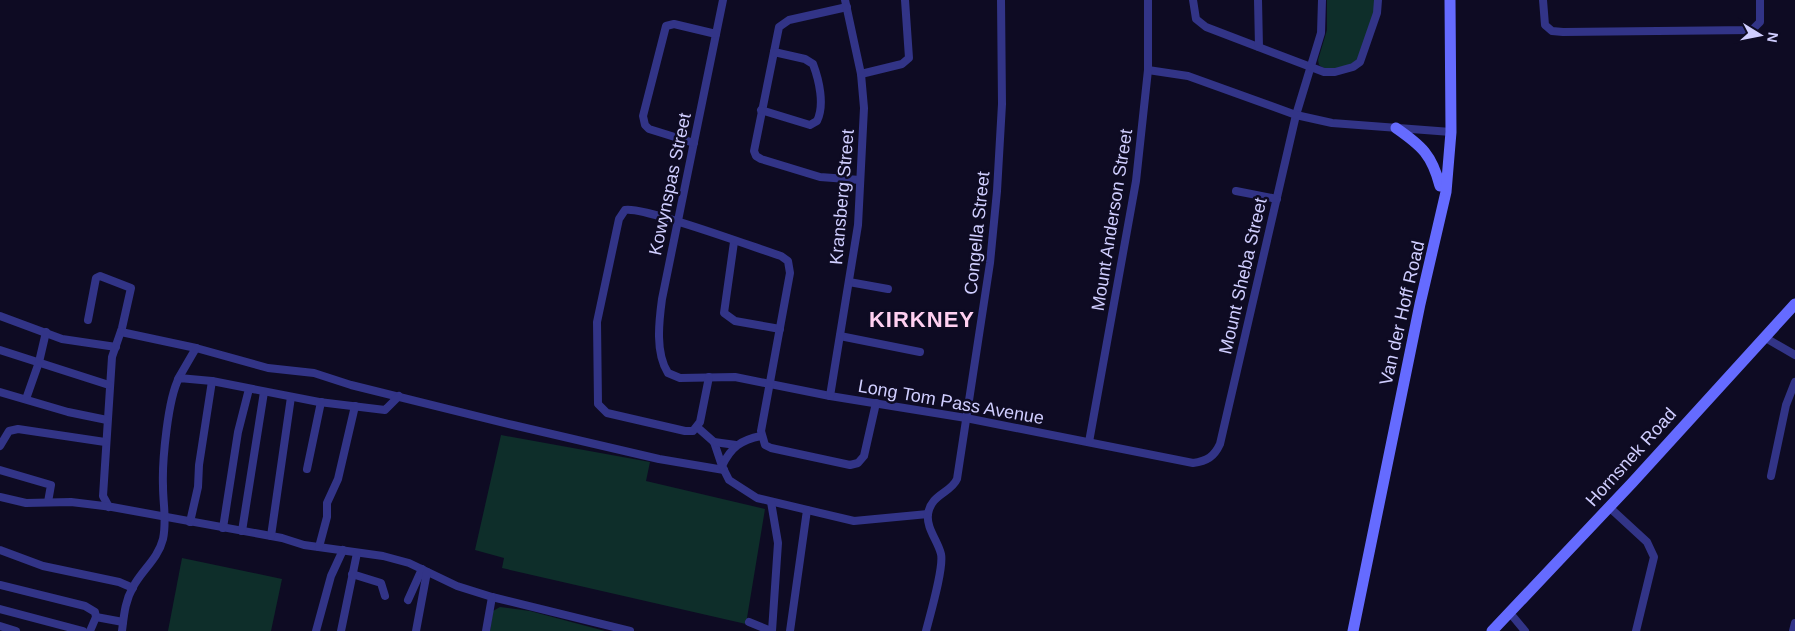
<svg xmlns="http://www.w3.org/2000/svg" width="1795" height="631" font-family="Helvetica,sans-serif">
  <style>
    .green { fill: #0e2e2a }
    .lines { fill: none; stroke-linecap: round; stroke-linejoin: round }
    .minor { stroke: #323487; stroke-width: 8 }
    .secondary { stroke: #656bff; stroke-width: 11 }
    .labels { text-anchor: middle; stroke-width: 5; stroke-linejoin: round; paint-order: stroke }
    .street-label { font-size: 18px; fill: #d0ceff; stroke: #0e0b23 }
    .district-label { font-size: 22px; font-weight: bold; letter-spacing: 1px; fill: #ffd0f1; stroke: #0e0b23 }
  </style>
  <rect width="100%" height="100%" fill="#0e0b23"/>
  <!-- green -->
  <g class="green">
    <path d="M1327,0H1376V6L1360,56C1352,67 1331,75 1319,65L1318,60L1327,30Z"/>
    <polygon points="501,435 650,462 646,481 765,509 746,624 502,568 504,558 475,550"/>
    <polygon points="182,558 282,579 271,631 168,631"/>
    <polygon points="500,607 530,611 605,631 490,631 493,611"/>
  </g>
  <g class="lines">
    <!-- minor -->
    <g class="minor">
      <path d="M723,0L662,299C659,321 655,353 668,373L680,378L735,377L830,396L966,418L1193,463C1207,461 1214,457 1220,444L1296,115L1321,33L1322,0"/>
      <polyline points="1193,0 1196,19 1206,27 1324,72 1335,72 1353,67 1360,62 1377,13 1378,0"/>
      <polyline points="1258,0 1259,47"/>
      <polyline points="1543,0 1545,25 1552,31 1563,32 1752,30 1760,22 1760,0"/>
      <polyline points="847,7 789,20 779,27 754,151 756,156 761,159 820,177 860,180"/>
      <polyline points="1148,70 1188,76 1296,115 1332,123 1451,132"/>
      <polyline points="861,74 902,64 909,58 905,0"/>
      <path d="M761,110L810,125L817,121C825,105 819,80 813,64L805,59L774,52"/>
      <polyline points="694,143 649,129 645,125 643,116 666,26 674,24 716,34"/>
      <polyline points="1236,191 1277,199"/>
      <polyline points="734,242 724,313 735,321 780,329"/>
      <polyline points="849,282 888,289"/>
      <polyline points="0,316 62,339 116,347"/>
      <polyline points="88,320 96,278 100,276 131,288 122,328 112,357 103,496 109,507"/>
      <polyline points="121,332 196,348 178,379"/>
      <polyline points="840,336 920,352"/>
      <polyline points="1764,337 1795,355"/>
      <polyline points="196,348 268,368 314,373 351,385 513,425 659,459 724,470"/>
      <polyline points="0,350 109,385"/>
      <path d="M709,377L700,422L693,431H685L607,413L598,404L597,322L619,219L625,210C643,206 756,248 781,256L788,261L790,273L761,431L765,445L771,448L850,465L858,463L864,456L876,403"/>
      <polyline points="0,392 68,412 107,420"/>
      <polyline points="830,396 858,225 864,108 861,74 845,0"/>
      <polyline points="26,399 39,362 46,332"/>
      <polyline points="697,427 714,442 722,466 729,480 757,498 854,521 928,514"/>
      <polyline points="714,442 736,445"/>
      <polyline points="1089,442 1136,181 1148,70 1148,0"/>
      <polyline points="0,446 9,431 18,429 105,442"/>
      <path d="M722,466C731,447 741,440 761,436"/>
      <polyline points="307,469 321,402"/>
      <polyline points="0,470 51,485 48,502"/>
      <polyline points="1771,476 1786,405 1795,382"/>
      <polyline points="0,497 26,503 71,502 112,507 282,538 304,545 383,556 409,563 457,586 492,597 630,631"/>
      <polyline points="771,502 778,543 772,631"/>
      <polyline points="1609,507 1647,542 1654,557 1636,631"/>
      <polyline points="190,522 198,487 199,465 212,381"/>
      <polyline points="223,528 238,432 249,389"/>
      <polyline points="242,531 264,392"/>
      <polyline points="271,536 291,397"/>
      <polyline points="319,547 327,517 327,503 338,479 355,406"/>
      <polyline points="0,550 43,566 119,582 133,588"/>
      <polyline points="352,574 381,583 385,596"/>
      <polyline points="0,585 85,606 95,612 96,617 90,631"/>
      <polyline points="408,600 422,569"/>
      <polyline points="0,609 83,631"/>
      <polyline points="1510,613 1525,631"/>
      <polyline points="96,617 123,622"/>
      <polyline points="749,622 771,631"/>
      <polyline points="0,626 16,631"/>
      <path d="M122,631C124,615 125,601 133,587C142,570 158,559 163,539C167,520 163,505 163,486C162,461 168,398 179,378L212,381L319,402L385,410L399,396"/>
      <polyline points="316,631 331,576 343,550"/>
      <polyline points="341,631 357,553"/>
      <polyline points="416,631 427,572"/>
      <polyline points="486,631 492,597"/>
      <polyline points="790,631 807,510"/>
      <path d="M926,631C930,615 944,568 941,554C938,541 926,528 928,514C931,494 951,493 957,479L990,263L997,191L1002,104L1001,0"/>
      <polyline points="1793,631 1795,623"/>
    </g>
    <!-- secondary -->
    <g class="secondary">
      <path d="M1396,128C1422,146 1432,155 1440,186"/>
      <polyline points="1353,631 1420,304 1446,192 1451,132 1450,0"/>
      <polyline points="1492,631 1632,483 1795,304"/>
    </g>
  </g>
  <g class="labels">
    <!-- street labels -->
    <g class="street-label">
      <text transform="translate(670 184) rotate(-78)" y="6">Kowynspas Street</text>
      <text transform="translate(842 197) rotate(-85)" y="6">Kransberg Street</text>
      <text transform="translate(1112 220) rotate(-81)" y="6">Mount Anderson Street</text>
      <text transform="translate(977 233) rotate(-84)" y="6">Congella Street</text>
      <text transform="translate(1243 276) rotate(-77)" y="6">Mount Sheba Street</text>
      <text transform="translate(1402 313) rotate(-77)" y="6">Van der Hoff Road</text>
      <text transform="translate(951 402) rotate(10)" y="6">Long Tom Pass Avenue</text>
      <text transform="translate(1631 457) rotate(-48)" y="6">Hornsnek Road</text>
    </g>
    <!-- district labels -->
    <g class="district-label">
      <text x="922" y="327">KIRKNEY</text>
    </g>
  </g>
  <!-- north arrow -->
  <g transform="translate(1760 35) rotate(100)" stroke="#0e0b23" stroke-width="4" paint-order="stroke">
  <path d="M0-4L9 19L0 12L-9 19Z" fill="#d0ceff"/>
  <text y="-8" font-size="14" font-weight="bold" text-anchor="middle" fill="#d0ceff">N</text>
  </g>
</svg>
